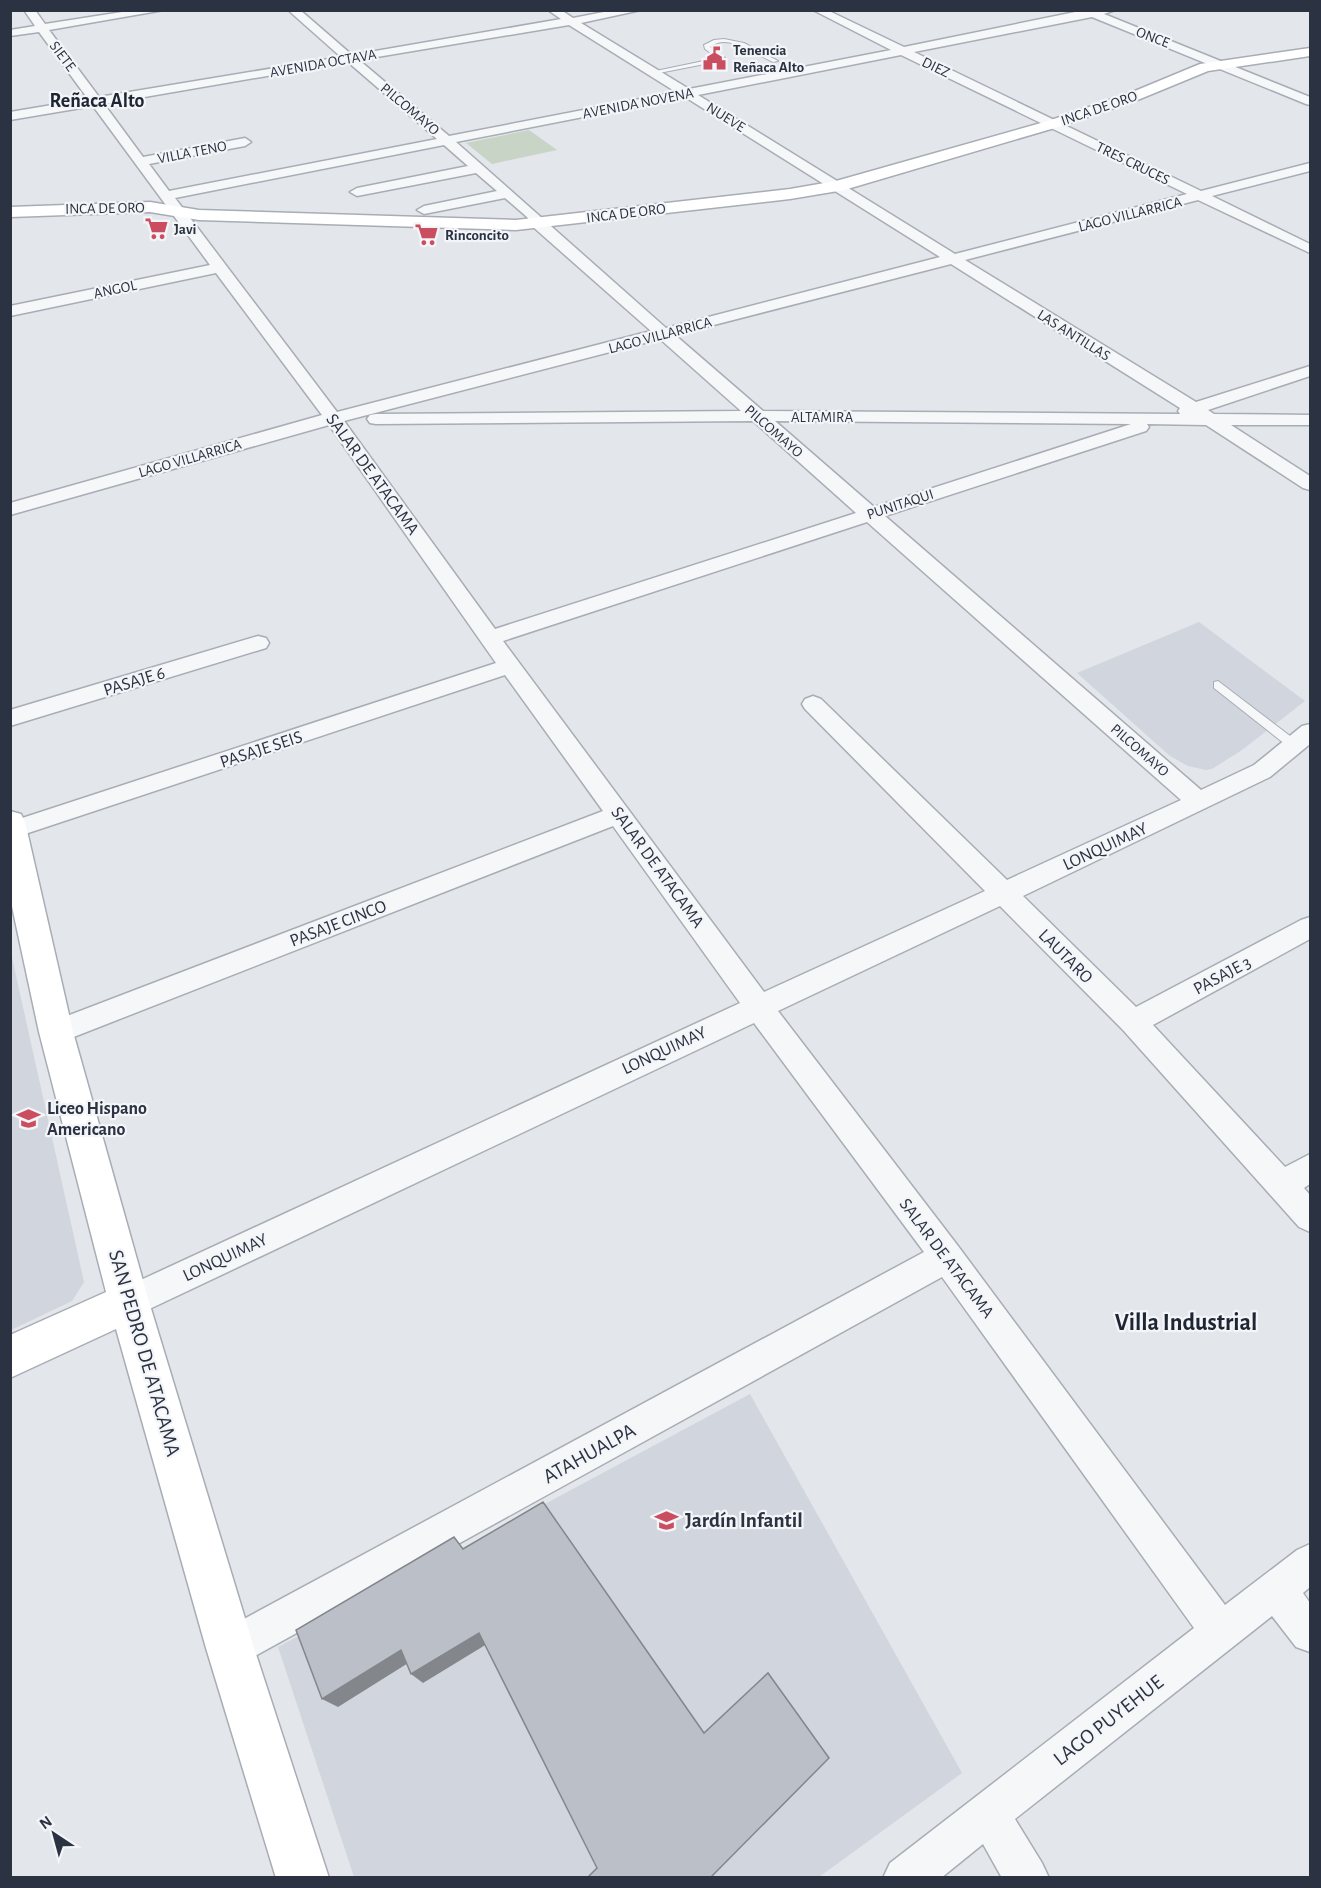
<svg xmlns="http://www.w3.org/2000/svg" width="1321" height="1888" font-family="'Alegreya Sans',sans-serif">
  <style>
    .built { fill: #d1d5dd }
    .green { fill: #c8d4c5 }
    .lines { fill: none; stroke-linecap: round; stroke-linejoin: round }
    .lane-casing { stroke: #a8adb5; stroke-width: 2 }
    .street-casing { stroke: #a8adb5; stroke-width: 3 }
    .secondary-casing { stroke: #a8adb5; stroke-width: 3 }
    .lane { fill: #f6f7f9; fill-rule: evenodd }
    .street { fill: #f6f7f9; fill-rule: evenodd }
    .secondary { fill: #fff; fill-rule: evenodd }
    .shaded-wall { fill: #83868b }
    .building { fill: #bbbfc7; stroke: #83868b; stroke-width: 1.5 }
    .labels { text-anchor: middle; stroke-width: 4.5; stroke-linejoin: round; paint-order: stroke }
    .far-street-label { font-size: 15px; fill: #2b3342; stroke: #f3f5f8 }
    .far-poi-label { font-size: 15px; font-weight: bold; fill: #2b3342; stroke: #f3f5f8; text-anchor: start }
    .street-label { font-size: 18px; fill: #2b3342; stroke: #f3f5f8 }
    .poi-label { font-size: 18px; font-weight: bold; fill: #2b3342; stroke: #f3f5f8; text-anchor: start }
    .far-district-label { font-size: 20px; font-weight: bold; fill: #1e2533; stroke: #f3f5f8 }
    .near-street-label { font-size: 21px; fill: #2b3342; stroke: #f3f5f8 }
    .near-poi-label { font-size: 21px; font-weight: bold; fill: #2b3342; stroke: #f3f5f8; text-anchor: start }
    .near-neighbourhood-label { font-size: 24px; font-weight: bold; fill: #1e2533; stroke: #f3f5f8 }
  </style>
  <rect width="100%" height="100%" fill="#e3e6eb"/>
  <!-- built -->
  <g class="built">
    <polygon points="1199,622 1305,701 1242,750 1212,769 1206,770 1188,766 1170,756 1077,673"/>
    <polygon points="11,953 84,1282 72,1301 11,1330"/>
    <polygon points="750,1394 962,1773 819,1877 354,1877 278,1647"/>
  </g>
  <!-- green -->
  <polygon class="green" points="529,130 557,150 492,164 466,143"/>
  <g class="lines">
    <defs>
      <g id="lane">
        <path d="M724,39L744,43L778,61L773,62C756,54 727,32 710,47L725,58V60L654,74L651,72L718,58L705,49L704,45L714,40Z"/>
        <polygon points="1218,681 1298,742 1300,745 1298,748 1290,748 1214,688 1214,682"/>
      </g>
      <g id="street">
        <path d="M24,10H35L45,24L135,10H164L49,30L99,97L341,57L288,10H300L352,55L561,19L548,10H561L573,18L614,10H641L581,23L689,89L891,50L813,10H827L904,47L1085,10H1115L1104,14L1310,97V105L1306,104L1092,17L914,52L1201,191L1310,163V171L1212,196L1310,244V253L1198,200L965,260L1196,402L1310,366V376L1208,410L1214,414L1310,415V425H1231L1310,476V490L1303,488L1206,425L1147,424L1149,427L1146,431L885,516L1201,790L1254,765L1302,726L1310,724V744L1270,777L1023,896L1136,1007L1301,920L1310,917V939L1153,1025L1285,1167L1310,1154V1184L1304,1188L1310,1195V1232L1299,1227L1123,1030L1000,906L778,1011L958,1246L1225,1605L1297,1550L1310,1544V1587L1303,1593L1310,1603V1652L1296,1647L1272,1616L1015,1819L1042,1863L1049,1878H1002L983,1844L941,1878H883L890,1863L1194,1628L942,1277L244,1662L230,1668L216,1662L210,1648L216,1634L924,1252L754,1023L141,1313L129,1318L117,1313L112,1302L117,1291L740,1003L613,826L66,1040L56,1044L46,1040L42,1032L46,1024L603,811L505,675L10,839V822L496,663L329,425L10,515V503L322,415L216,273L10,316V306L210,265L93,106L10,120V112L88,99L39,32L10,36V30L35,26ZM569,25L676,92L449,136L359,60ZM901,55L1187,194L955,254L698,95ZM348,62L437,139L169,191L149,164L245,146L251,142L245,138L143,157L104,104ZM685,97L940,257L666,328L456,142ZM444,145L468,166L357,188L350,192L357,196L476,173L497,191L424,206L417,210L424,214L505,198L527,217L532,226L651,331L337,412L175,198ZM951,264L1180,408L1178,411L1180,414L763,411L675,335ZM660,339L741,411L376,414L370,415L367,419L370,423L376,424L753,421L856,513L495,629L344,421ZM775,421L1131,424L874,507ZM867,522L1181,800L1007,880L821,699L813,696L805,699L802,704L805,709L985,891L764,992L503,641Z"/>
        <polygon points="258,636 266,638 269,643 266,648 10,726 10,710"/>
      </g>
      <g id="secondary">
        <polygon points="1310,48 1310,56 1208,71 1140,99 1058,127 844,190 790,199 516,230 199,220 150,212 10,217 10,207 150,202 199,210 516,220 790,189 836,181 1048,121 1130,93 1200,64"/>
        <polygon points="10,811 21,814 25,822 73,1032 149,1302 254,1648 329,1878 276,1878 206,1648 116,1329 10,1378 10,1335 106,1292 39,1032 10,897"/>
      </g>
    </defs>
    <!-- lane casing -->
    <use href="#lane" class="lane-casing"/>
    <!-- street casing -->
    <use href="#street" class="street-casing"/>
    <!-- secondary casing -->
    <use href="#secondary" class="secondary-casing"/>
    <!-- lane -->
    <use href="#lane" class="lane"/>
    <!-- street -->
    <use href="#street" class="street"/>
    <!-- secondary -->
    <use href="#secondary" class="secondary"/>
  </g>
  <!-- shaded-wall -->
  <g class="shaded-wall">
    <polygon points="479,1633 487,1644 423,1683 411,1674"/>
    <polygon points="401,1650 413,1660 338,1707 322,1699"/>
  </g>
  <!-- building -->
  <polygon class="building" points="543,1502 704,1733 768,1673 829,1758 710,1878 587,1878 597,1868 479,1633 411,1674 401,1650 322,1699 296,1630 454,1537 463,1549"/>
  <!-- icons -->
  <defs>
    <symbol id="civic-bare" viewBox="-9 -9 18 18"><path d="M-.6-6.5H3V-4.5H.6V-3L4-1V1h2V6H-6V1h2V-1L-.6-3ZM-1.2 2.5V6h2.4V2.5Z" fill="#ca4e5f" stroke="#f3f5f8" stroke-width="2.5" paint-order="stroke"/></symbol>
    <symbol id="supermarket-bare" viewBox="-9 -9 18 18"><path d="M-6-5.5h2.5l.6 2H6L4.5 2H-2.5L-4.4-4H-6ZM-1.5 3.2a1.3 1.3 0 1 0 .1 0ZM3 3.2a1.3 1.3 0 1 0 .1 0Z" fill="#ca4e5f" stroke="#f3f5f8" stroke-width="2.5" paint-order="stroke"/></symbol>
    <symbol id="school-bare" viewBox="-9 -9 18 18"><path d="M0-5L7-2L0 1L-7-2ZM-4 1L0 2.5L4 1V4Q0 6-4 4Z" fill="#ca4e5f" stroke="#f3f5f8" stroke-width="2.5" paint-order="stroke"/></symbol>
  </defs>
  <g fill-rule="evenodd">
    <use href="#civic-bare" x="698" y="42" width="33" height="33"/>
    <use href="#supermarket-bare" x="140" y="212" width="33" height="33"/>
    <use href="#supermarket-bare" x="410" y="218" width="33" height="33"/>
    <use href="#school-bare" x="12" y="1102" width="33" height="33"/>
    <use href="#school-bare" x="650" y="1504" width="33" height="33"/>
  </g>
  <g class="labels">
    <!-- far-street labels -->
    <g class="far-street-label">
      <text transform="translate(1153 37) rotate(21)" y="5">ONCE</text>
      <text transform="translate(63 56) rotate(53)" y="5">SIETE</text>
      <text transform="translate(323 63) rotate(-10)" y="5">AVENIDA OCTAVA</text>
      <text transform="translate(936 67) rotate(26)" y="5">DIEZ</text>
      <text transform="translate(638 103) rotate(-11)" y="5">AVENIDA NOVENA</text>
      <text transform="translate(1099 108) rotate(-19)" y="5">INCA DE ORO</text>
      <text transform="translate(410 109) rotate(40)" y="5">PILCOMAYO</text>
      <text transform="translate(726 117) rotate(32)" y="5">NUEVE</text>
      <text transform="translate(192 152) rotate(-11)" y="5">VILLA TENO</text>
      <text transform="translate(1133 163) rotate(26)" y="5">TRES CRUCES</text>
      <text transform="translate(105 208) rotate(-1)" y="5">INCA DE ORO</text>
      <text transform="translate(626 213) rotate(-7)" y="5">INCA DE ORO</text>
      <text transform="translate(1130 214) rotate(-14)" y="5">LAGO VILLARRICA</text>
      <text transform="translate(115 289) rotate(-12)" y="5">ANGOL</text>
      <text transform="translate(660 335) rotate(-15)" y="5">LAGO VILLARRICA</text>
      <text transform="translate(1074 335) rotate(32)" y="5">LAS ANTILLAS</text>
      <text x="822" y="422">ALTAMIRA</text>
      <text transform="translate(774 431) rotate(41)" y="5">PILCOMAYO</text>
      <text transform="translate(190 458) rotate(-16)" y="5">LAGO VILLARRICA</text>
      <text transform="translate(900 504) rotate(-18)" y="5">PUNITAQUI</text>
      <text transform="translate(1140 750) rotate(41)" y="5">PILCOMAYO</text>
    </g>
    <!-- far-poi labels -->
    <g class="far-poi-label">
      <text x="733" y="55">Tenencia<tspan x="733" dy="17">Reñaca Alto</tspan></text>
      <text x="174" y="234">Javi</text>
      <text x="445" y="240">Rinconcito</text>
    </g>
    <!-- street labels -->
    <g class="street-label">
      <text transform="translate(373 474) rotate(54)" y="6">SALAR DE ATACAMA</text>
      <text transform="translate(134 681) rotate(-17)" y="6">PASAJE 6</text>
      <text transform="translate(261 749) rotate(-18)" y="6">PASAJE SEIS</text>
      <text transform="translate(1105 846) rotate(-25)" y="6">LONQUIMAY</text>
      <text transform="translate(658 867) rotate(54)" y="6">SALAR DE ATACAMA</text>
      <text transform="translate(338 923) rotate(-21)" y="6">PASAJE CINCO</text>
      <text transform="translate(1066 956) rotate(45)" y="6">LAUTARO</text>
      <text transform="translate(1222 975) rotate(-28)" y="6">PASAJE 3</text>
      <text transform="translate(664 1050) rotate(-25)" y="6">LONQUIMAY</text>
      <text transform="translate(225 1257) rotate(-25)" y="6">LONQUIMAY</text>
      <text transform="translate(947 1258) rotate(53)" y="6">SALAR DE ATACAMA</text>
    </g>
    <!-- poi labels -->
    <g class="poi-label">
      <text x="47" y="1114">Liceo Hispano<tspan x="47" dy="21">Americano</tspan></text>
    </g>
    <!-- far-district labels -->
    <g class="far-district-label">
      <text x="97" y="107">Reñaca Alto</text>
    </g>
    <!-- near-street labels -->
    <g class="near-street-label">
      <text transform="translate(145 1353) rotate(74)" y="7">SAN PEDRO DE ATACAMA</text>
      <text transform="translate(589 1453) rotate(-29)" y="7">ATAHUALPA</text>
      <text transform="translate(1108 1720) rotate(-38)" y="7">LAGO PUYEHUE</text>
    </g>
    <!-- near-poi labels -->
    <g class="near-poi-label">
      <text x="685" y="1527">Jardín Infantil</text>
    </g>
    <!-- near-neighbourhood labels -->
    <g class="near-neighbourhood-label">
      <text x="1186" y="1330">Villa Industrial</text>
    </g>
  </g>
  <!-- border -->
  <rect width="1321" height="1888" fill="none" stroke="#2b3342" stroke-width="24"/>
  <!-- north arrow -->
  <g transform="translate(54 1834) rotate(324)" stroke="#f3f5f8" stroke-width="4.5" paint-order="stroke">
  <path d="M0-4.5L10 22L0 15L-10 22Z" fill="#2b3342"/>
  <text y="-9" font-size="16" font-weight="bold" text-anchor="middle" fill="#2b3342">N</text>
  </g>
</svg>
